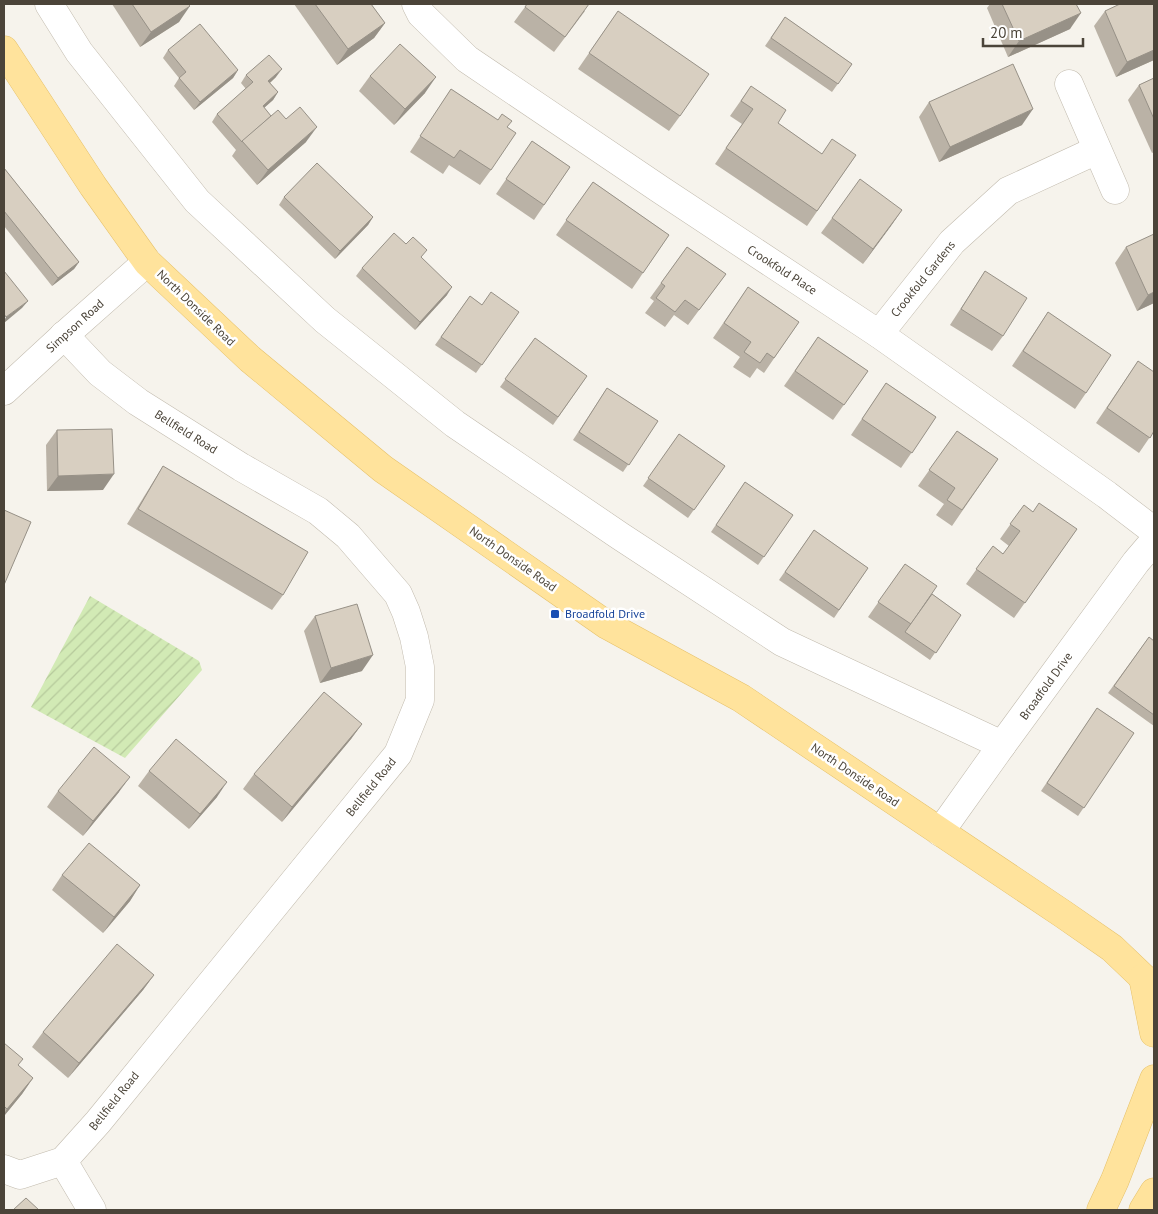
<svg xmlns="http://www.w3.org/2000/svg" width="1158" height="1214" font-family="'PT Sans',sans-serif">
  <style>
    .garden { fill: url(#garden-furrows) }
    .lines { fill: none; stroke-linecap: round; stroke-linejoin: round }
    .minor-casing { stroke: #c2bbae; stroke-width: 29 }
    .major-casing { stroke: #e6c16a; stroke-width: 29 }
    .minor { stroke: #fff; stroke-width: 28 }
    .major { stroke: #ffe39c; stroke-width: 28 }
    .wall { fill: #bab2a6 }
    .shaded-wall { fill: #979187 }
    .building { fill: #d8cfc1; stroke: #979187 }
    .transit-dot { fill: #1a4fb4; stroke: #fff; stroke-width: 2 }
    .labels { text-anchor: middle; stroke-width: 5; stroke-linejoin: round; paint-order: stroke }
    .street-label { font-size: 12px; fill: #4b4439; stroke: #fff }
    .transit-label { font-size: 12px; fill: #164399; stroke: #fff; text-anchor: start }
  </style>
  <defs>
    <pattern id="garden-furrows" width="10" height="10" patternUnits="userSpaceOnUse" patternTransform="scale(1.25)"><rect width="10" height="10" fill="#d2eab5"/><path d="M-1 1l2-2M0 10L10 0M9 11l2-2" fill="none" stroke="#b6ca9c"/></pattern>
  </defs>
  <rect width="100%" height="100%" fill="#f6f3ec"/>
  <!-- garden -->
  <polygon class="garden" points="90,596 199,661 202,670 125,758 31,707"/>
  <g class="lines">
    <defs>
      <g id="minor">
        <polyline points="49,4 79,52 197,201 325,320 455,424 620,536 782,642 1002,745"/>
        <polyline points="416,4 421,14 467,59 661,190 879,334 1107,495 1154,531"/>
        <polyline points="1069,84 1115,190"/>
        <polyline points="879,334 952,242 1008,191 1097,150"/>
        <polyline points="4,391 68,332 147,262"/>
        <polyline points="940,832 1002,745 1136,562 1154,541"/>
        <polyline points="63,1161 92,1210"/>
        <polyline points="4,1169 20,1175 63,1161 98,1122 398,754 420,700 420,667 414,637 406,612 398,594 348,536 318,511 241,467 138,402 100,373 64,335"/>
      </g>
      <g id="major">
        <polyline points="4,50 93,186 147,262 250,359 383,469 607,625 741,698 1063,914 1112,948 1154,988"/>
        <polyline points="1143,978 1154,1033"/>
        <polyline points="1101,1210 1115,1180 1154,1079"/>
        <polyline points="1143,1210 1154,1192"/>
      </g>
    </defs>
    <!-- minor casing -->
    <use href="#minor" class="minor-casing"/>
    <!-- major casing -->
    <use href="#major" class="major-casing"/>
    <!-- minor -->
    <use href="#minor" class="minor"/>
    <!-- major -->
    <use href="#major" class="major"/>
  </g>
  <!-- wall -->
  <g class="wall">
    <polygon points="112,4 188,4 179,22 140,47"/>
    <polygon points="294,4 371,4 385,23 374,38 337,65"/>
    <polygon points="990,4 1076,4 1070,29 1008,57 987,8"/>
    <polygon points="1154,4 1154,60 1116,77 1094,26 1105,11"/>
    <polygon points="525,7 585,11 554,52 514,22"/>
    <polygon points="618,11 680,116 669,131 578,69"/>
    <polygon points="785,17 852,64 832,92 765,46"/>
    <polygon points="168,50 238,70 233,78 194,110 174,86 179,78 163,58"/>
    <polygon points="246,75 276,77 270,83 278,92 273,100 264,108 271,116 306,142 257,185 232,156 236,150 212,122 217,114 246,89 241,83"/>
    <polygon points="370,76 425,93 394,125 359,91"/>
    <polygon points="1154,78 1154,152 1152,153 1128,100 1139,85"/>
    <polygon points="751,86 778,123 822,154 856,155 807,226 715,164 742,124 730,116"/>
    <polygon points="451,89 507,127 491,170 480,185 449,165 443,174 410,152"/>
    <polygon points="929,102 1022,125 939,162 919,117"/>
    <polygon points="532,141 570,167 534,220 496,194"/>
    <polygon points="4,168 79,262 74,269 52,286 4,226"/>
    <polygon points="593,182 669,235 632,289 556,235"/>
    <polygon points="284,197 373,217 368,225 335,259 279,205"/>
    <polygon points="902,210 863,264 821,233 832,218"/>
    <polygon points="687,247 726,274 688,325 674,315 665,327 645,313 654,301 650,298"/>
    <polygon points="1126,247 1154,303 1137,311 1115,263"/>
    <polygon points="421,258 447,295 415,330 356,276 362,268"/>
    <polygon points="985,271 1003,336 992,351 950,325"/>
    <polygon points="748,287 799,322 764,373 757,368 750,378 733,367 740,357 713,338"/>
    <polygon points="470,296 482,305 519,312 476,373 435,345"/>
    <polygon points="1048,312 1086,393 1075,409 1012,366"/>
    <polygon points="818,337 868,371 833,420 784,386"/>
    <polygon points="535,338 587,376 553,425 500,387"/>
    <polygon points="1138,361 1154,431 1139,453 1096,423"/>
    <polygon points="886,383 936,417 901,468 851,435"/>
    <polygon points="607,388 658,421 623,472 573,440"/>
    <polygon points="57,430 103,490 47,491 46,445"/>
    <polygon points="957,431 998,459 952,526 936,515 944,504 918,486"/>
    <polygon points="679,434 725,466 688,518 643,486"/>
    <polygon points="163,466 283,595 272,610 127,524 153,482"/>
    <polygon points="745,482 793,515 758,565 711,532"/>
    <polygon points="1024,505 1033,512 1077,529 1014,618 966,584 993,546 1003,554 1009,546 1000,539"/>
    <polygon points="814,530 868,568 834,618 779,580"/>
    <polygon points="905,564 932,594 961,615 930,660 900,639 901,637 900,639 868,617"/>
    <polygon points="315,616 362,671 320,683 304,631"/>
    <polygon points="1149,637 1154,641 1154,726 1108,693"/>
    <polygon points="1097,708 1134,733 1078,816 1041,791"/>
    <polygon points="362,724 351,739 282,822 243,789 254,774"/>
    <polygon points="149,771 217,797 189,829 138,786"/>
    <polygon points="58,791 119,792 83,836 47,807"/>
    <polygon points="62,875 140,885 130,901 103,933 52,890"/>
    <polygon points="154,975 143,990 68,1078 32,1047 43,1032"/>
    <polygon points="4,1043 18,1065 33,1078 22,1094 4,1116"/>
  </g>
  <!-- shaded-wall -->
  <g class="shaded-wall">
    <polygon points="190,6 179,22 140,47 151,32"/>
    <polygon points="1081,13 1070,29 1008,57 1019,41"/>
    <polygon points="385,23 374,38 337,65 348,49"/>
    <polygon points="1154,50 1154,60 1116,77 1127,62"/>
    <polygon points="282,69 276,77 263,89 268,81"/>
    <polygon points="238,70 233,78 194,110 200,102"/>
    <polygon points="436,77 425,93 394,125 405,109"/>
    <polygon points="278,92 273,100 257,114 263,106"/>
    <polygon points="1033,109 1022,125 939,162 950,147"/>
    <polygon points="317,127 306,142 257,185 268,170"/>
    <polygon points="902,210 891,226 863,264 873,249"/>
    <polygon points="373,217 368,225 335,259 340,251"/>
    <polygon points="79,262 74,269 52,286 58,278"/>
    <polygon points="452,287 447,295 415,330 420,322"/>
    <polygon points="1154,292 1154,303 1137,311 1148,295"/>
    <polygon points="28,301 22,308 4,323 4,321 6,317"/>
    <polygon points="114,474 103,490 47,491 58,476"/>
    <polygon points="373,655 362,671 320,683 331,668"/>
    <polygon points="362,724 351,739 282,822 292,807"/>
    <polygon points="130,777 119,792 83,836 93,821"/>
    <polygon points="227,782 217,797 189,829 200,814"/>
    <polygon points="140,885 130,901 103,933 114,917"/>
    <polygon points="154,975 143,990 68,1078 79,1063"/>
    <polygon points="33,1078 22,1094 4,1116 4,1114 7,1109"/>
  </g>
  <!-- building -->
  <g class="building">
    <polygon points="132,4 188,4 190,6 151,32"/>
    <polygon points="315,4 371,4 385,23 348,49"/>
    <polygon points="527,4 589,4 565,37 525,7"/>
    <polygon points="1002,4 1076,4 1081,13 1019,41"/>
    <polygon points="1120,4 1154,4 1154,50 1127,62 1105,11"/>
    <polygon points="618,11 709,74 680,116 589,53"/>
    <polygon points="785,17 852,64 838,84 771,38"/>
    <polygon points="200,24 238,70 200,102 179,78 186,72 168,50"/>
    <polygon points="400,44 436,77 405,109 370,76"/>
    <polygon points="269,55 282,69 268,81 278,92 263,106 271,116 242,142 217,114 253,82 246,75"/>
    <polygon points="1013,64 1033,109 950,147 929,102"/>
    <polygon points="1154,78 1154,119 1139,85"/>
    <polygon points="751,86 786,110 778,123 822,154 832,139 856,155 817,211 726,148 753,109 741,101"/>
    <polygon points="451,89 498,120 502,114 512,121 507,127 516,133 491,170 460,150 454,158 420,136"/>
    <polygon points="300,107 317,127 268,170 242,141 278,110 286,119"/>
    <polygon points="532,141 570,167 544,205 506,179"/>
    <polygon points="317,163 373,217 340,251 284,197"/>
    <polygon points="4,168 79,262 58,278 4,211"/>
    <polygon points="860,179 902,210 873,249 832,218"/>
    <polygon points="593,182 669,235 643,273 566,220"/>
    <polygon points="394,233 406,244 413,237 427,250 421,257 452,287 420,322 362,268"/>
    <polygon points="1154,234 1154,292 1148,295 1126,247"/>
    <polygon points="687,247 726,274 699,310 685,300 675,312 656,298 665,286 661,283"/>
    <polygon points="4,271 28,301 6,317 4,314"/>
    <polygon points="985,271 1027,298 1003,336 961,309"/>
    <polygon points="748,287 799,322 774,358 767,353 760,363 744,352 751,342 724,323"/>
    <polygon points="491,292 519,312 482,365 441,337 470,296 482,305"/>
    <polygon points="1048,312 1111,355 1086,393 1023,351"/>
    <polygon points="818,337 868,371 844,405 795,371"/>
    <polygon points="535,338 587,376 558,417 505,379"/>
    <polygon points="1138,361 1154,372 1154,431 1150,438 1107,408"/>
    <polygon points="886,383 936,417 912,453 862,419"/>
    <polygon points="607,388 658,421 629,465 579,432"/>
    <polygon points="112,429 114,474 58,476 57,430"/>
    <polygon points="957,431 998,459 962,510 947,500 955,488 929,470"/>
    <polygon points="679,434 725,466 694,510 648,478"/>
    <polygon points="163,466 308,552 283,595 138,509"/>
    <polygon points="745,482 793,515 764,557 716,525"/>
    <polygon points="1039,503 1077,529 1025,603 976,569 993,546 1003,554 1020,531 1010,524 1024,505 1033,512"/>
    <polygon points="4,510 31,522 4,585"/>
    <polygon points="814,530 868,568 839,610 785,572"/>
    <polygon points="905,564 937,586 911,624 878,602"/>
    <polygon points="932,594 961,615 936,653 905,632"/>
    <polygon points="357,604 373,655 331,668 315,616"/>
    <polygon points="1149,637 1154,641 1154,715 1114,686"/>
    <polygon points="324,692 362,724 292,807 254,774"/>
    <polygon points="1097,708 1134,733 1084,808 1047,783"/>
    <polygon points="176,739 227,782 200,814 149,771"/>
    <polygon points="94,747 130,777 93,821 58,791"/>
    <polygon points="89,843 140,885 114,917 62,875"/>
    <polygon points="117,944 154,975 79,1063 43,1032"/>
    <polygon points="4,1043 23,1059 18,1065 33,1078 7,1109 4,1106"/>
    <polygon points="26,1198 39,1210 13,1210"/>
  </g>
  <!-- markers -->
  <rect class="transit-dot" x="550" y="609" width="10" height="10" rx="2.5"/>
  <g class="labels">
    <!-- street labels -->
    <g class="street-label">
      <text transform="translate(782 270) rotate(33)" y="4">Crookfold Place</text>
      <text transform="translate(923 279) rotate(-51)" y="4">Crookfold Gardens</text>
      <text transform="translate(196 308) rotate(44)" y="4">North Donside Road</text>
      <text transform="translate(75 326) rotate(-42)" y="4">Simpson Road</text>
      <text transform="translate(186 432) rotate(32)" y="4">Bellfield Road</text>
      <text transform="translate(513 559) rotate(35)" y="4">North Donside Road</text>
      <text transform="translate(1046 686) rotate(-54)" y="4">Broadfold Drive</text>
      <text transform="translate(855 775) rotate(34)" y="4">North Donside Road</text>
      <text transform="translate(371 787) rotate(-51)" y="4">Bellfield Road</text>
      <text transform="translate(114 1101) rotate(-51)" y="4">Bellfield Road</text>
    </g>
    <!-- transit labels -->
    <g class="transit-label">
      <text x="565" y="618">Broadfold Drive</text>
    </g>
  </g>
  <!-- border -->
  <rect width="1158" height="1214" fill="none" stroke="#4b4439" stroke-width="10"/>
  <!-- scale -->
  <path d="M983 38v8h100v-8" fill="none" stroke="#4b4439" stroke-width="2.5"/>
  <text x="990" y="38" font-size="15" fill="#4b4439" stroke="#ffffff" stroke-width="4" paint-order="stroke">20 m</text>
</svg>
